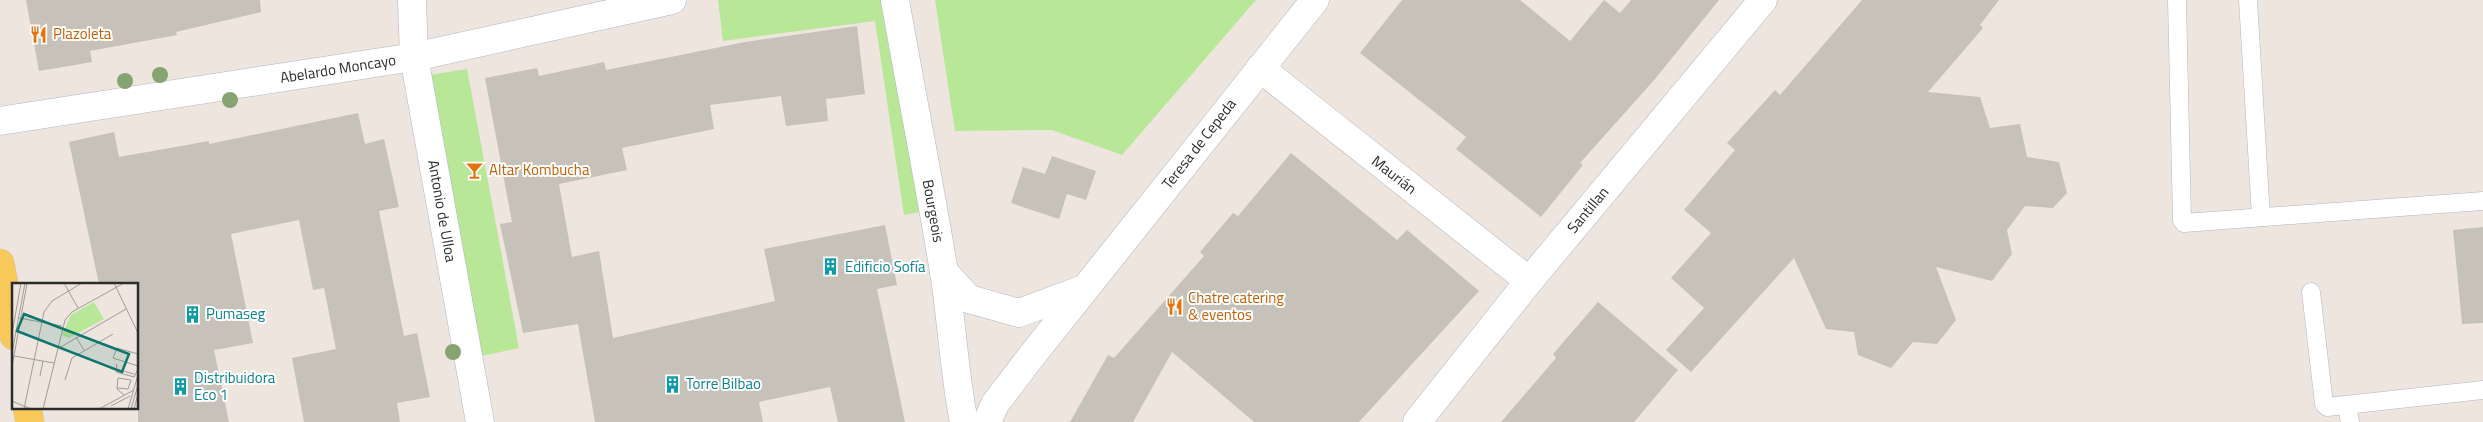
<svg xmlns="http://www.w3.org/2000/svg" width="2483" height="422" font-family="'Titillium Web',sans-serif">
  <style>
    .green { fill: #b8e798 }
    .building { fill: #c6c1b9 }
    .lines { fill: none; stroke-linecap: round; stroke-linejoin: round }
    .service-casing { stroke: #b2b5c0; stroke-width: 19 }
    .minor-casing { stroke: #b2b5c0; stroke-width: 29 }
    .primary-casing { stroke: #c8c8c8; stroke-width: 29 }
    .service { stroke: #fff; stroke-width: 18 }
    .minor { stroke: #fff; stroke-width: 28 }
    .primary { stroke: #f8c859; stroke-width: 28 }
    .tree { fill: #85a471 }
    .labels { text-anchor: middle; stroke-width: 4; stroke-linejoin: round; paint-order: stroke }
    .food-label { font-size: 15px; fill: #c56008; stroke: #fff; text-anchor: start }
    .street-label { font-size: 15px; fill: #2c2c2c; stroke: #fff }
    .culture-label { font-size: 15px; fill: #0d838f; stroke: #fff; text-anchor: start }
    .inset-road { fill: none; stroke: #a09c97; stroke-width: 1 }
    .view { fill: #0f766e; fill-opacity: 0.15; stroke: #0f766e; stroke-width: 2.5 }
    .inset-edge { fill: none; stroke: #2c2c2c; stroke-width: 2.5 }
  </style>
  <rect width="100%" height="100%" fill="#eee6de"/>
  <!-- green -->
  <g class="green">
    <polygon points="718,0 890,0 938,209 904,215 875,21 723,41"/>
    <polygon points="935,0 1256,0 1122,155 1052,130 955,131"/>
    <polygon points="467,69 519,348 476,357 423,76"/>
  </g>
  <!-- building -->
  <g class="building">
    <polygon points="26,0 260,0 261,12 176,32 177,35 90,51 92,62 39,71"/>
    <polygon points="1402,0 1520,0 1570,41 1604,0 1620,13 1631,0 1719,0 1655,79 1580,163 1583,165 1541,217 1456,149 1466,137 1360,53"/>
    <polygon points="1862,0 1999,0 1980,25 1983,28 1928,92 1980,97 1990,128 2020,124 2027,157 2059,162 2067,193 2053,208 2025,206 2007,230 2012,254 1992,281 1936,267 1956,320 1937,344 1913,342 1891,368 1858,355 1854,332 1826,329 1794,258 1691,372 1666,350 1704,308 1671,278 1711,233 1684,210 1735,150 1727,143 1775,90 1780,95"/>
    <polygon points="857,26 865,94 826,99 828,121 786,126 781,96 710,105 714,129 622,148 627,170 559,184 572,257 599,251 613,338 775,301 764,249 885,225 897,285 877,289 905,422 838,422 830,387 759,402 763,422 595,422 578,324 523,333 500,224 512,222 485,78 537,68 539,76 604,62 606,70 745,42"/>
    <polygon points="358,113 365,144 384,139 399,207 379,211 404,336 417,333 430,397 397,403 400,422 304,422 292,358 336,349 324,288 313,290 299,220 231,234 253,343 214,350 229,422 138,422 138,284 99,284 69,142 114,132 119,157 209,141 209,144"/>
    <polygon points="1291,153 1397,240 1407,230 1479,291 1359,422 1254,422 1172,352 1133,422 1070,422 1108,355 1114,358 1204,256 1200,252 1233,213 1238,216"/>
    <polygon points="1052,156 1096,171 1086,200 1067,194 1059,219 1011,203 1023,167 1045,174"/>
    <polygon points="2483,227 2483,323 2462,324 2453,230"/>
    <polygon points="1598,302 1678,370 1634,422 1501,422 1556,358 1553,354"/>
  </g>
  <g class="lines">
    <defs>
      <g id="service">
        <polyline points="2177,0 2182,220 2184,223 2483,201"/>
        <polyline points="2248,0 2261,217"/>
        <polyline points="2311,292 2324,404 2327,407 2483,390"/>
        <polyline points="2347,405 2350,422"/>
      </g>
      <g id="minor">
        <polyline points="412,0 414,57 480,422"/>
        <path d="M895,0C911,91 929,181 944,272C952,322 954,373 964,422"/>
        <polyline points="1260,68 1529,281"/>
        <polyline points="0,121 414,57 672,0"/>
        <polyline points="944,272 969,299 1019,313 1084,289"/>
        <polyline points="987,422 995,404 1030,358 1315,0"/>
        <polyline points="1417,422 1529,281 1763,0"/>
      </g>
      <g id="primary">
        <polyline points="0,263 14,336"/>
        <polyline points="27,408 30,422"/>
      </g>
    </defs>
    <!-- service casing -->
    <use href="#service" class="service-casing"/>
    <!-- minor casing -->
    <use href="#minor" class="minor-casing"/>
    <!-- primary casing -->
    <use href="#primary" class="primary-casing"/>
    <!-- service -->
    <use href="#service" class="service"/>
    <!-- minor -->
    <use href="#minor" class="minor"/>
    <!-- primary -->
    <use href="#primary" class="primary"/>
  </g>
  <!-- trees -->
  <g class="tree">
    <circle cx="160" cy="75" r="8"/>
    <circle cx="125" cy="81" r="8"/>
    <circle cx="230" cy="100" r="8"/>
    <circle cx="453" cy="352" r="8"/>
  </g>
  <!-- icons -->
  <defs>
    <symbol id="restaurant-bare" viewBox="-9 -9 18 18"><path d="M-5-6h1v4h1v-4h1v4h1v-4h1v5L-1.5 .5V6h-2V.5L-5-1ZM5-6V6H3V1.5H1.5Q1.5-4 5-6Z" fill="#e8710a" stroke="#fff" stroke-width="2.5" paint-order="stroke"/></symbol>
    <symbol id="bar-bare" viewBox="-9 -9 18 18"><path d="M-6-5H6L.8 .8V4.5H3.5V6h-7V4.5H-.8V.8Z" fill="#e8710a" stroke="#fff" stroke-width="2.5" paint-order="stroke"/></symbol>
    <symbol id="building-bare" viewBox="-9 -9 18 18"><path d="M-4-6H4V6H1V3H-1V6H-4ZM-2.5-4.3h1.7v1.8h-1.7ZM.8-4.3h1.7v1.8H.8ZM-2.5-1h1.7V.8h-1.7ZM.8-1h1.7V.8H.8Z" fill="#0f9aa8" stroke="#fff" stroke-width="2.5" paint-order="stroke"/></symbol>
  </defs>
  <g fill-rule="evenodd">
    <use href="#restaurant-bare" x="26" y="22" width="25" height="25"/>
    <use href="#bar-bare" x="462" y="158" width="25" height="25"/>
    <use href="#building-bare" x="818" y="254" width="25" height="25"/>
    <use href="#restaurant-bare" x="1162" y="294" width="25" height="25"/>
    <use href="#building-bare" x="180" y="302" width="25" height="25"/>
    <use href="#building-bare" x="660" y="372" width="25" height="25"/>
    <use href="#building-bare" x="168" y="374" width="25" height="25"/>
  </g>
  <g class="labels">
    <!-- food labels -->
    <g class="food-label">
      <text x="53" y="39">Plazoleta</text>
      <text x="489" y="175">Altar Kombucha</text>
      <text x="1188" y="303">Chatre catering<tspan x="1188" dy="17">&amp; eventos</tspan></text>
    </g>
    <!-- street labels -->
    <g class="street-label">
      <text transform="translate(338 69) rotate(-9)" y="5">Abelardo Moncayo</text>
      <text transform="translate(1199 144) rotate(-52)" y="5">Teresa de Cepeda</text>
      <text transform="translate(1394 175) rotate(38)" y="5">Maurián</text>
      <text transform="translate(1588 210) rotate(-50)" y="5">Santillan</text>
      <text transform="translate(442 211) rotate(80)" y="5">Antonio de Ulloa</text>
      <text transform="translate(933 211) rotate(80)" y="5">Bourgeois</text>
    </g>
    <!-- culture labels -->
    <g class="culture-label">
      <text x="845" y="272">Edificio Sofía</text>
      <text x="206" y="319">Pumaseg</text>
      <text x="194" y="383">Distribuidora<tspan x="194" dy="17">Eco 1</tspan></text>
      <text x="686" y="389">Torre Bilbao</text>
    </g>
  </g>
  <!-- overview -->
  <g transform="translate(12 283)">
    <rect width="126" height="126" fill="#eee6de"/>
    <path d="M82,19L92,36L57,55L50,52L59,32Z" fill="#b8e798"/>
    <path class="inset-road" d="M52,0L66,25M102,0L126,50M7,35L50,43M0,51L9,0M64,54L72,67M47,65L114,26M0,70L13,0M126,71L105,65L101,75L126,83M2,73L42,80M105,81L104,86L122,91M0,84L15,0M105,86L104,89L122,94L126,86M28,93L31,78M53,97L60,75L101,51M105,105L116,106L119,97L106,95L105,106L112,112M0,118L19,126M99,123L118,113M12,126L32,29L40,18L70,0M31,126L53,37L60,29L112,0M87,126L122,107M116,126L126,92M119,126L126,102M122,126L126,111"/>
    <path class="view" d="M12,31L117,71L110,89L5,48Z"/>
    <rect width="126" height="126" class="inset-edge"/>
  </g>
</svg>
